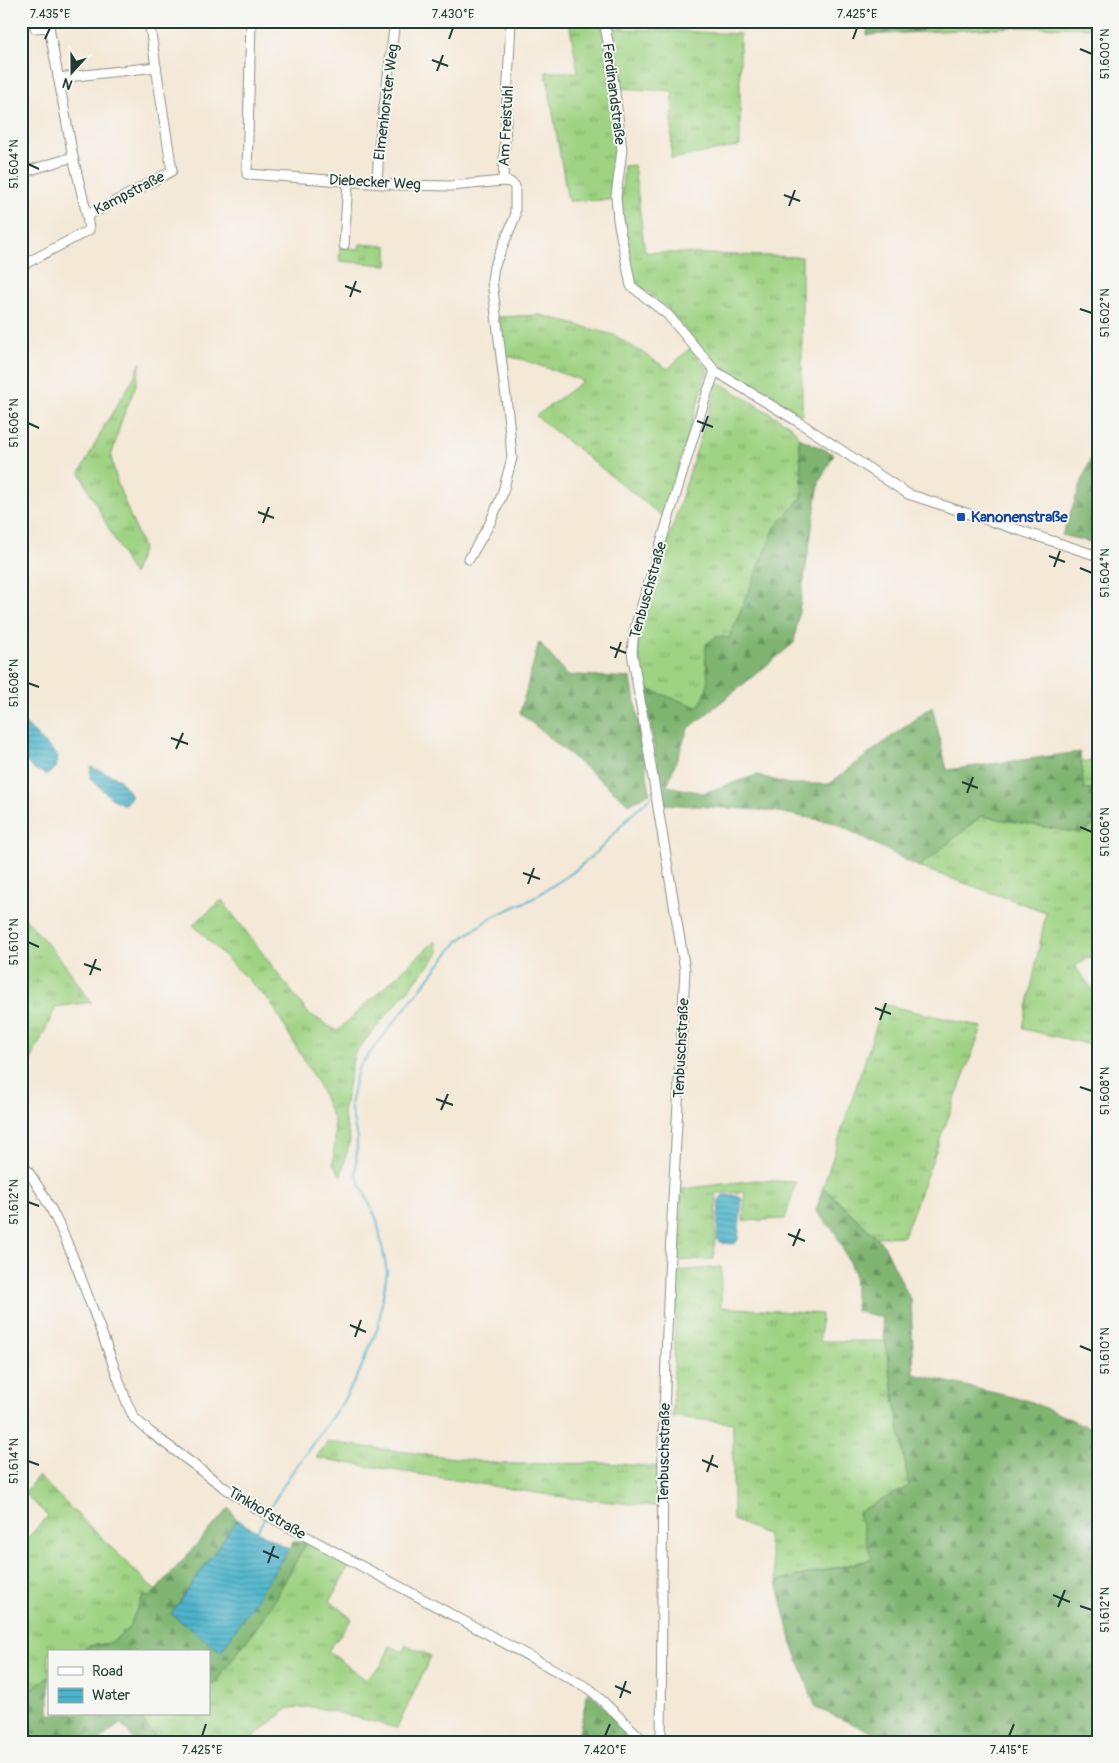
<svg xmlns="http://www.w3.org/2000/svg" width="1119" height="1763" font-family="Pangolin,sans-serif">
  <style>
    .grass { fill: url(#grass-tufts); stroke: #5f885c }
    .forest { fill: url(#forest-firs); stroke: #4f7952 }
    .water { fill: url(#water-rules); stroke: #367880 }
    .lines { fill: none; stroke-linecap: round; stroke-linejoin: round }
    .stream { stroke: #4cb3cb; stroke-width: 2 }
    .street-casing { stroke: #8a9286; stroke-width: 11 }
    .street { stroke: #fff; stroke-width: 9 }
    .ticks { fill: none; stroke: #1f3d34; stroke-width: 2 }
    .transit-dot { fill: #1a4fb4; stroke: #f6f6f2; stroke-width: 2 }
    .labels { text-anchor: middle; stroke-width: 4; stroke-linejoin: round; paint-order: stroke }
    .street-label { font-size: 15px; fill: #1f3d34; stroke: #f6f6f2 }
    .transit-label { font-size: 15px; font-weight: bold; fill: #164399; stroke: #f6f6f2; text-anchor: start }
    .neatline { fill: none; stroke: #1f3d34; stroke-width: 2 }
    .ticks-label { font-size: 12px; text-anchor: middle; fill: #1f3d34 }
  </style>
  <defs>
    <pattern id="grass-tufts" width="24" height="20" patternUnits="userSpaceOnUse" patternTransform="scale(1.25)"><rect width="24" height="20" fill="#9fd383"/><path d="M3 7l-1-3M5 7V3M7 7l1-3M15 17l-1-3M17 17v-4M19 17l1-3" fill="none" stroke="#81ac6c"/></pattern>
    <pattern id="forest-firs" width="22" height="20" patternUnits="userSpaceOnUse" patternTransform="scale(1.25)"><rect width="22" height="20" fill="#7fb571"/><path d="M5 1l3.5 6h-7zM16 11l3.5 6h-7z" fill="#67945e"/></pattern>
    <pattern id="water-rules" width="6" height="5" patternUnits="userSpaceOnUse" patternTransform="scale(1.25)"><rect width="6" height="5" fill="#4cb3cb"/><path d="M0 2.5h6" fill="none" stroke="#3f93a6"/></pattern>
  </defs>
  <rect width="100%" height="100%" fill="#f6f6f2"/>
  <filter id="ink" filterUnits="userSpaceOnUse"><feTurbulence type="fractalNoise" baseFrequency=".02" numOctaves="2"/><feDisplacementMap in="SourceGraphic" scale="10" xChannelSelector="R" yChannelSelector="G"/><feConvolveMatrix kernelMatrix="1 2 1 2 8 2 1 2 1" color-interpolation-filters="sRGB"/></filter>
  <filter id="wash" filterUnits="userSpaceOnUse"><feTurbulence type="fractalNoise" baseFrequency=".0096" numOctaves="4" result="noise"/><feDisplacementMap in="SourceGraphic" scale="20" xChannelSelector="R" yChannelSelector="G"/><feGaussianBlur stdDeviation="1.12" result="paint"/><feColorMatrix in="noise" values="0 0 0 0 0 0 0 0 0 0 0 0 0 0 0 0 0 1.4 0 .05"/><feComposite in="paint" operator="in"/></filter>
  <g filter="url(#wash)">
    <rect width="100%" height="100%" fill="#f4e8d7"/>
    <!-- grass -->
    <g class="grass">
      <polygon points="573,21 601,21 607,56 617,152 613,200 568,201 546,72 578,72 569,22"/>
      <polygon points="920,21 1098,21 1098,28 1016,27 922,32"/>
      <polygon points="608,28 740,34 740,146 671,159 673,91 618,88"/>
      <polygon points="634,165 645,252 802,257 802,416 717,367 666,307 632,279 621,201 624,166"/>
      <polygon points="360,244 387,246 387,265 339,261 340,247 359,249"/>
      <polygon points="540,315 614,335 668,369 691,347 708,370 663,517 536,416 583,381 521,359 504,356 499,317"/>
      <polygon points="141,362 136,385 121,422 111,457 118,485 143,548 133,575 80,473 106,423 132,381"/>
      <path d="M718,382L791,426L799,438L803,496L775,528L729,639L705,659C709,678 711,691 697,707L644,688L639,668L638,637Z"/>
      <polygon points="1081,761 1098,762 1098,789 1084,789"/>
      <polygon points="981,816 1080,833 1098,823 1098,959 1087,958 1075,966 1098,997 1096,1046 1023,1029 1046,912 919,867"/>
      <polygon points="222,900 308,1013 337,1031 435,941 439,953 354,1054 343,1113 350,1140 341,1176 333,1163 335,1139 334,1121 319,1086 271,1003 193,925"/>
      <polygon points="21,913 66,966 91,1002 56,1007 21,1081"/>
      <polygon points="882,1004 982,1027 904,1236 876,1237 823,1187 879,1018"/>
      <polygon points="755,1180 796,1182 785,1219 743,1221 745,1192 717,1193 714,1259 676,1261 682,1189"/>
      <polygon points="721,1267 721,1307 821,1314 820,1341 885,1341 909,1487 858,1512 872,1559 777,1581 766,1534 733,1520 733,1423 673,1417 676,1271"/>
      <polygon points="327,1442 502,1464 606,1463 661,1467 662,1507 562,1497 316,1458"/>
      <polygon points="38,1476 156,1591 150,1597 143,1596 128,1629 110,1643 90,1646 77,1652 49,1652 49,1677 21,1695 21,1545 48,1516 24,1493"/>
      <polygon points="307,1542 351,1563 330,1601 352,1619 328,1651 365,1679 381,1666 390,1646 403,1652 406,1645 431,1656 397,1728 315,1707 289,1708 247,1742 159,1742 137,1714 209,1714 209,1684 215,1682 265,1616"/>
    </g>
    <!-- forest -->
    <g class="forest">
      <polygon points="868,21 920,21 922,32 867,35"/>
      <path d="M799,438L834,454L819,483L794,643L688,729L667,786L703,793L757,775L788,784H829L932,706L947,770L1080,752L1084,789H1098V823L1080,833L981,816L919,867L835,823L773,811L664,804L644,688L697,707C715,688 704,667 706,644L717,636L729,638L775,527L803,496Z"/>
      <polygon points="1090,460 1098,460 1098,544 1062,535"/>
      <polygon points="539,642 568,676 578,675 631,678 650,793 629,804 520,713"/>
      <polygon points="823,1187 884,1245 911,1301 914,1374 1029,1401 1098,1431 1098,1742 895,1742 816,1708 792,1643 777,1581 872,1560 858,1512 909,1486 881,1317 856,1311 854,1273 835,1232 816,1211"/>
      <polygon points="229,1508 237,1520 171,1614 289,1549 293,1542 307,1542 265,1616 215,1683 209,1684 209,1652 77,1652 90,1646 110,1643 128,1629 143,1596 150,1597"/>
      <polygon points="49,1677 49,1714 137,1714 159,1742 136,1742 121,1723 97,1742 21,1742 21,1695"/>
      <polygon points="588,1691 631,1733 629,1742 577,1742"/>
    </g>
    <!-- water -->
    <g class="water">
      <polygon points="21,720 58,756 56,768 47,775 32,768 21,756"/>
      <polygon points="91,767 118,778 132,796 124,805 111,798 90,778"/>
      <polygon points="723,1195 738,1195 742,1199 738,1240 734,1244 721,1243 717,1239 719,1200"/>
      <polygon points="237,1520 289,1549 221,1652 171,1614"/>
    </g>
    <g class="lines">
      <!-- stream -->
      <g class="stream">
        <polyline points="269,1509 288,1478 342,1403 359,1373 378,1327 387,1272 377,1220 356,1174 357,1138 350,1105 358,1068 458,941 492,917 532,899 572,873 600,849 630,816 651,797"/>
        <polyline points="257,1532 265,1517"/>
      </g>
    </g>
  </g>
  <g filter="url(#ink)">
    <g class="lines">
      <defs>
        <g id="street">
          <polyline points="251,21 247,174 397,185 451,186 503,181 510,182 515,186 515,217 494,267 492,281 509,423 512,458 502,495 490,523 469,559"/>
          <polyline points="604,21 610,52 622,150 616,196 618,220 631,286 668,315 715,371 797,421 908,494 1098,556"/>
          <polyline points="35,28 49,27 73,157 87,215"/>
          <polyline points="58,78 156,67"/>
          <polyline points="21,173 73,157"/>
          <polyline points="503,181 511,21"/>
          <polyline points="377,183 379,146 395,21"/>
          <polyline points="344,245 348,181"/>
          <polyline points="21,266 89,230 87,215 101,209 172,171 149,21"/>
          <path d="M21,1162C54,1204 72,1253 90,1302C103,1336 115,1369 127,1403L134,1418L150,1432L225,1488L270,1517L590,1689L645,1742"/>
          <polyline points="661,1742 663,1444 669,1275 685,970 632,652 634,631 704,402 715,371"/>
        </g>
      </defs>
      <!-- street casing -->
      <use href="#street" class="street-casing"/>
      <!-- street -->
      <use href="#street" class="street"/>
    </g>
  </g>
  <!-- ticks -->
  <path class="ticks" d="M45,39L50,28M449,39L453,28M853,39L857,28M1080,49L1092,54M432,60L448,66M437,71L443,55M28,164L39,169M784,195L800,201M789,206L795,190M345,286L361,292M350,297L356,281M1080,309L1092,313M697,421L713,427M28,423L39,428M702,432L708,416M258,512L274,518M263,523L269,507M1049,556L1065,562M1054,567L1060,551M1080,568L1092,573M610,647L626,653M615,658L621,642M28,683L39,687M171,738L188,744M176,749L183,733M962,782L978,788M967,793L973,777M1080,827L1092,832M523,873L540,879M528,884L534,868M28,942L39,947M84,964L101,970M90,975L96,959M875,1008L891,1014M880,1020L886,1003M1080,1087L1092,1091M436,1099L453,1105M441,1110L448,1094M28,1202L39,1206M788,1234L805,1241M793,1246L800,1229M350,1325L366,1332M355,1337L361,1320M1080,1346L1092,1351M702,1460L718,1467M28,1461L39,1465M707,1472L713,1455M263,1551L279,1558M268,1563L274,1546M1053,1595L1070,1602M1080,1606L1092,1610M1058,1607L1065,1590M615,1686L631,1693M620,1698L626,1681M202,1736L206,1724M605,1736L610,1724M1009,1736L1014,1724"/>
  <!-- markers -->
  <rect class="transit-dot" x="956" y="512" width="10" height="10" rx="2.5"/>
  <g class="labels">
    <!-- street labels -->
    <g class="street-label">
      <text transform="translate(614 94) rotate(83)" y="5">Ferdinandstraße</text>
      <text transform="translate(386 102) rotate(-83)" y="5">Elmenhorster Weg</text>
      <text transform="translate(506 126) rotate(-87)" y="5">Am Freistuhl</text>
      <text transform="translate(375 182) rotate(3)" y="5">Diebecker Weg</text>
      <text transform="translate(129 193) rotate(-27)" y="5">Kampstraße</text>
      <text transform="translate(648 590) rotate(-74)" y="5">Tenbuschstraße</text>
      <text transform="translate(681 1048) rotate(-87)" y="5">Tenbuschstraße</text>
      <text transform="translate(664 1453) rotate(-89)" y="5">Tenbuschstraße</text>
      <text transform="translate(267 1513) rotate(31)" y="5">Tinkhofstraße</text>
    </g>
    <!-- transit labels -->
    <g class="transit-label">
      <text x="971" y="522">Kanonenstraße</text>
    </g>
  </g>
  <!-- margin -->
  <rect width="1119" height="1763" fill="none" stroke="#f6f6f2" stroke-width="55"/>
  <!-- legend -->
  <rect x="48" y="1650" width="162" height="65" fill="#f6f6f2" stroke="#a0aca6"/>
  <rect x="58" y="1667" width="25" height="8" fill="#ffffff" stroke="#a0aca6"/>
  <text x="92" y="1676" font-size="15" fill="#1f3d34">Road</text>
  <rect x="58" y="1688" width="25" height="15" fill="url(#water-rules)" stroke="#a0aca6"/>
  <text x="92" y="1700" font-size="15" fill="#1f3d34">Water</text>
  <!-- north arrow -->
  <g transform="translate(72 72) rotate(201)" stroke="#f6f6f2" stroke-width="4" paint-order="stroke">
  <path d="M0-4L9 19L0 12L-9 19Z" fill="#1f3d34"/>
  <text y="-8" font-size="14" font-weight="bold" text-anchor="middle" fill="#1f3d34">N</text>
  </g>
  <rect x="28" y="28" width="1064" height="1708" class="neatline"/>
  <g class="ticks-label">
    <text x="50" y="18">7.435°E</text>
    <text x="453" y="18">7.430°E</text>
    <text x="857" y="18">7.425°E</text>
    <text transform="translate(1105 54) rotate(-90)" y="4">51.600°N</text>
    <text transform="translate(14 164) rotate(-90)" y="4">51.604°N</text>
    <text transform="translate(1105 313) rotate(-90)" y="4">51.602°N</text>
    <text transform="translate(14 423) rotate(-90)" y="4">51.606°N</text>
    <text transform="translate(1105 573) rotate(-90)" y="4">51.604°N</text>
    <text transform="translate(14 683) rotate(-90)" y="4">51.608°N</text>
    <text transform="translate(1105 832) rotate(-90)" y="4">51.606°N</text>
    <text transform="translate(14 942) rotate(-90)" y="4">51.610°N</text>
    <text transform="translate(1105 1091) rotate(-90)" y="4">51.608°N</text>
    <text transform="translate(14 1202) rotate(-90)" y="4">51.612°N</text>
    <text transform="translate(1105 1351) rotate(-90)" y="4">51.610°N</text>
    <text transform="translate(14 1461) rotate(-90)" y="4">51.614°N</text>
    <text transform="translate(1105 1610) rotate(-90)" y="4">51.612°N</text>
    <text x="202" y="1754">7.425°E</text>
    <text x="605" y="1754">7.420°E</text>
    <text x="1009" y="1754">7.415°E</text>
  </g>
</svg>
